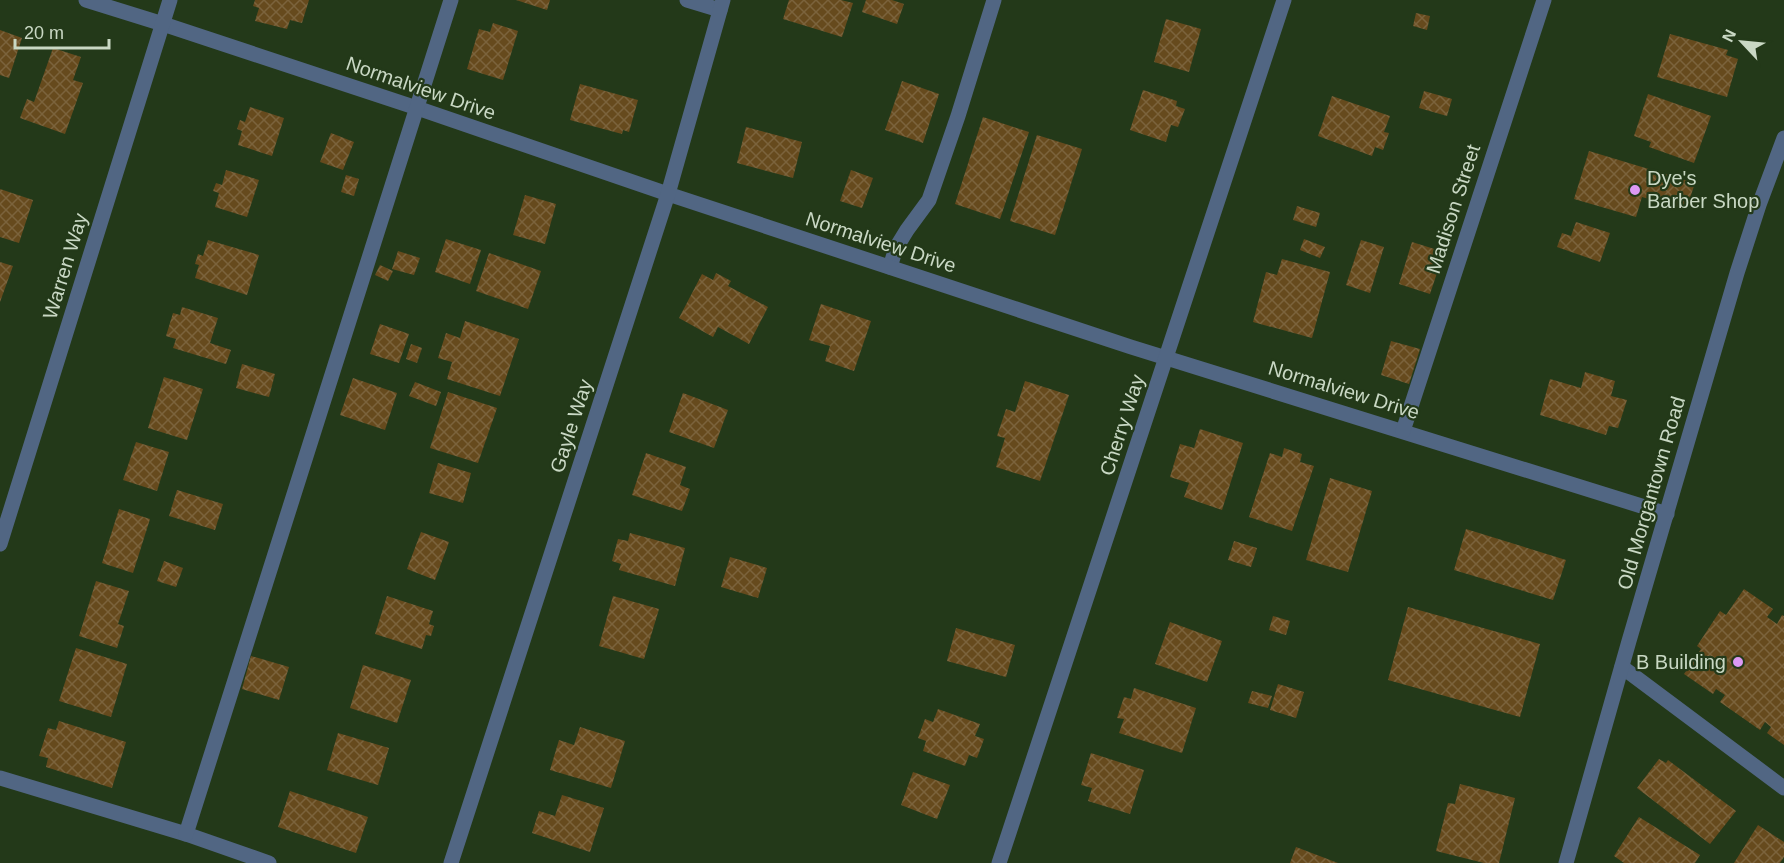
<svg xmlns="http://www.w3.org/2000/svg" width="1784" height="863" font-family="Helvetica,sans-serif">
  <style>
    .building { fill: url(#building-cross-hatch) }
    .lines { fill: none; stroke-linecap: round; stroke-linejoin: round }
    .service { stroke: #516683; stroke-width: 15 }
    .minor { stroke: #516683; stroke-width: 15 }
    .tertiary { stroke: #516683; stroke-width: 15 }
    .poi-dot { fill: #dc99f4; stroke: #233919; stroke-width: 2 }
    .labels { text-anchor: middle; stroke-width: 4.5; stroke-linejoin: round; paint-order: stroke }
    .street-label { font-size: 20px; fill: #c9d8c4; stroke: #233919 }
    .poi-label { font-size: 20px; fill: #c9d8c4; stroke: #233919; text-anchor: start }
  </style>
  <defs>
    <pattern id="building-cross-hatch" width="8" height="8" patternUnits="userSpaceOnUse" patternTransform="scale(1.5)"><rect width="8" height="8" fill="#664a1d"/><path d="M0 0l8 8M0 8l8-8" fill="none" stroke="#7b633c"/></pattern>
  </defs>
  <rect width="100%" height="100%" fill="#233919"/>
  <!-- building -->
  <g class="building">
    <polygon points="255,0 309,0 302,23 290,20 287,29 255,21 259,8 253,6"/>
    <polygon points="516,0 550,0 547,10"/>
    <polygon points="789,0 841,0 853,3 842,37 783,19"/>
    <polygon points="866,0 892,0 904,4 897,24 862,12"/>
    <polygon points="1416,13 1430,16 1427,30 1413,26"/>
    <polygon points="1166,19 1201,29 1189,72 1154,62"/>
    <polygon points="493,23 518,31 503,80 467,69 479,29 490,32"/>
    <polygon points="0,30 22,38 9,78 0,75"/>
    <polygon points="1670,34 1728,50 1726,55 1738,59 1727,97 1657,77"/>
    <polygon points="53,48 81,57 73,80 83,83 65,134 20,118 27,99 34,102"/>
    <polygon points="902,81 939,94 923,143 885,130"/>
    <polygon points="580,84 638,100 629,132 623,130 622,134 570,120"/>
    <polygon points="1143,90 1177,101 1176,106 1185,109 1178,127 1171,125 1166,142 1130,130"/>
    <polygon points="1424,91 1452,99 1447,116 1419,108"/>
    <polygon points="1648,94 1711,116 1694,163 1649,147 1651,142 1634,136"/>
    <polygon points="1332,96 1390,116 1384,132 1389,133 1383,150 1375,147 1372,156 1318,136"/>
    <polygon points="250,107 284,118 272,156 238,145 242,131 237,129 240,120 245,122"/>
    <polygon points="983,117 1029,132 1000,219 955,204"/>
    <polygon points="746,127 802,142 793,178 737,163"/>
    <polygon points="331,133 354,142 343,170 320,162"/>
    <polygon points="1037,135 1082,149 1055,235 1010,221"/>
    <polygon points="1589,151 1695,183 1686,210 1642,197 1636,217 1574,199"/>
    <polygon points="226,170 259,180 247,217 215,207 219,193 213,191 216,183 222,185"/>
    <polygon points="851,170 873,178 862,208 840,201"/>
    <polygon points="346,175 359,179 354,196 341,192"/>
    <polygon points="0,189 33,200 19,243 0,237"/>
    <polygon points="525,195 556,204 545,244 513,235"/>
    <polygon points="1297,206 1320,213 1316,227 1293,220"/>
    <polygon points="1576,222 1610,233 1600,262 1557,247 1562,233 1571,236"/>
    <polygon points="446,239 481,250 470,284 435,272"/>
    <polygon points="1304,239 1325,247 1320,258 1300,250"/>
    <polygon points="208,240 259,255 247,295 195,278 199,265 195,264 198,254 203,256"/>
    <polygon points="1361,240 1384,247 1370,293 1346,285"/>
    <polygon points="1412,242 1444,252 1430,294 1399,284"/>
    <polygon points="398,251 420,258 414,275 392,269"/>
    <polygon points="489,253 541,271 528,309 476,291"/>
    <polygon points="1282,259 1330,272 1312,338 1253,322 1266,272 1277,275"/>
    <polygon points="0,262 13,266 0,302"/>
    <polygon points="380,265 393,271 388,281 375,275"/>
    <polygon points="716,273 731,281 728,286 768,307 749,344 718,327 713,337 679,318 702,274 713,280"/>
    <polygon points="821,304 871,321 854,371 825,361 830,346 809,340"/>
    <polygon points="182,307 218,318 210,343 231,350 226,364 173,348 176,339 166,336 173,313 180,315"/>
    <polygon points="465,321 519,339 500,396 447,379 452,362 438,358 446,333 460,338"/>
    <polygon points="380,324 409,334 399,363 370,354"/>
    <polygon points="1391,341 1420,349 1409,384 1381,375"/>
    <polygon points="411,344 422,348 417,363 406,359"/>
    <polygon points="242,364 275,374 269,397 236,388"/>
    <polygon points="1585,372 1615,381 1611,396 1627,400 1618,428 1609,426 1606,435 1540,415 1550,379 1581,388"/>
    <polygon points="164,377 203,389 187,440 148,428"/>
    <polygon points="353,378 397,393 385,430 340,415"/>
    <polygon points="1025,381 1069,395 1040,481 996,467 1005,438 997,436 1006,409 1015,412"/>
    <polygon points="415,382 441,392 436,406 409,396"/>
    <polygon points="448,392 497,408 478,463 430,448"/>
    <polygon points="683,393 728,410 714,448 669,432"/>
    <polygon points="1200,429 1243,443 1222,510 1184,497 1189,483 1170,477 1180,444 1194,448"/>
    <polygon points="136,442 169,452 157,491 123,480"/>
    <polygon points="1284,448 1302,454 1300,462 1314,466 1292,531 1249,517 1270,453 1282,457"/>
    <polygon points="646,453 686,467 680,485 690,489 682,511 632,495"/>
    <polygon points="438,463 471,473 463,503 429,493"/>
    <polygon points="1330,478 1372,491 1348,572 1306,560"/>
    <polygon points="177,490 223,504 215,530 169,516"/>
    <polygon points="119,509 150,519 133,573 102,563"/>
    <polygon points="1466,529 1566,560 1553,600 1454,570"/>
    <polygon points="421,532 449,542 435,580 407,569"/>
    <polygon points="630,533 685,548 675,586 619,570 621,564 612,561 618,539 628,541"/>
    <polygon points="1234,541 1257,548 1251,567 1228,560"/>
    <polygon points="730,557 767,568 758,598 721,587"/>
    <polygon points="164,561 183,568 176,587 157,581"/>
    <polygon points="96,581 129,591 118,624 124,626 117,648 79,636"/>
    <polygon points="1744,589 1773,609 1767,617 1777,624 1782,615 1784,616 1784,745 1767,733 1771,727 1765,722 1760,730 1720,702 1725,695 1716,689 1713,694 1684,674 1701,649 1697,646 1720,611 1726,615"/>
    <polygon points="387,596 433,611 429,624 434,626 431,636 426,635 422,649 375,634"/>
    <polygon points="613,596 659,609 644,659 599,646"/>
    <polygon points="1408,607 1540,644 1520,717 1388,680"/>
    <polygon points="1273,616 1290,621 1286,635 1269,630"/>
    <polygon points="1170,622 1222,641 1207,682 1155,664"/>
    <polygon points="956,628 1015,645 1006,677 947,661"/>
    <polygon points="76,648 127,664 111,717 59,701"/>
    <polygon points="251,656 289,667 279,700 242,689"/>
    <polygon points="363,665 411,680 397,723 350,708"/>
    <polygon points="1278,684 1304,692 1296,718 1270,710"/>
    <polygon points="1134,688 1196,708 1182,753 1119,733 1124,719 1117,718 1124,697 1131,699"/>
    <polygon points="1252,691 1272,696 1268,708 1248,703"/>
    <polygon points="938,709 980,724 975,736 984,739 977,758 969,755 965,766 923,751 926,741 918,738 925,719 933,722"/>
    <polygon points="59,721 126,742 112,788 46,767 48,758 39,756 48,728 56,730"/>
    <polygon points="580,727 625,741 611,788 550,770 559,740 574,745"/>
    <polygon points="338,733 389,748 378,785 327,770"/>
    <polygon points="1091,753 1144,770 1130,814 1088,801 1092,788 1081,785"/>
    <polygon points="1659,759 1666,763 1668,760 1736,811 1710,844 1637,788"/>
    <polygon points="913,772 950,785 937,819 901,805"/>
    <polygon points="1460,784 1515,798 1499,863 1484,863 1436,851 1448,803 1455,804"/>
    <polygon points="290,791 368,817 356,853 278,827"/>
    <polygon points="562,795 604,808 590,852 532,833 539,811 555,816"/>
    <polygon points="1639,817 1700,855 1695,863 1624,863 1614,856"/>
    <polygon points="1758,825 1784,842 1784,857 1780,863 1734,863"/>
    <polygon points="1296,847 1338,863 1290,863"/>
  </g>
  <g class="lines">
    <!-- service -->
    <g class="service">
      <polyline points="687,0 720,10"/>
      <polyline points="890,267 896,248 907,230 929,200 958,116 994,0"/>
    </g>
    <!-- minor -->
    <g class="minor">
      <polyline points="86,0 163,24 417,108 668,194 1131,347 1667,514"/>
      <polyline points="1403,431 1544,0"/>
      <polyline points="0,544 170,0"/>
      <polyline points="1622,667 1784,788"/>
      <polyline points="0,778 186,834 269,863"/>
      <polyline points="186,834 451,0"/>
      <polyline points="451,863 668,194 723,0"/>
      <polyline points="999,863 1284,0"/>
    </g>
    <!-- tertiary -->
    <polyline class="tertiary" points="1566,863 1629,641 1737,273 1759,205 1784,138"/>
  </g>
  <!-- markers -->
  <g class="poi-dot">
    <circle cx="1635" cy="190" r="6"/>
    <circle cx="1738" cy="662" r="6"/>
  </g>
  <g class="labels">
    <!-- street labels -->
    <g class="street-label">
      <text transform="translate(421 88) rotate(19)" y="7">Normalview Drive</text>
      <text transform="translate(1453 209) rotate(-72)" y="7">Madison Street</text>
      <text transform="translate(881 242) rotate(18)" y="7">Normalview Drive</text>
      <text transform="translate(65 266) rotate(-73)" y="7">Warren Way</text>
      <text transform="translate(1344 390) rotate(17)" y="7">Normalview Drive</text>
      <text transform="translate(1122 425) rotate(-72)" y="7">Cherry Way</text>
      <text transform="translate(571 426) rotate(-72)" y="7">Gayle Way</text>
      <text transform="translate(1651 493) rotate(-74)" y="7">Old Morgantown Road</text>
    </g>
    <!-- poi labels -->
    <g class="poi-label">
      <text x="1647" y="185">Dye's<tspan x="1647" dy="23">Barber Shop</tspan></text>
      <text x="1726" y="669" text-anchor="end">B Building</text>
    </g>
  </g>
  <!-- north arrow -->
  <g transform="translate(1742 42) rotate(296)" stroke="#233919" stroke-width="4.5" paint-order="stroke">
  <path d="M0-4.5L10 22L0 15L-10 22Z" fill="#c9d8c4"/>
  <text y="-9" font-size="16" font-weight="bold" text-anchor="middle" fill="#c9d8c4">N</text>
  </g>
  <!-- scale -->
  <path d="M15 39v9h94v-9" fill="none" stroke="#c9d8c4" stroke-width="3"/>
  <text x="24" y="39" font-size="18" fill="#c9d8c4" stroke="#233919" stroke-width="4.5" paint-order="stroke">20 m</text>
</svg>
